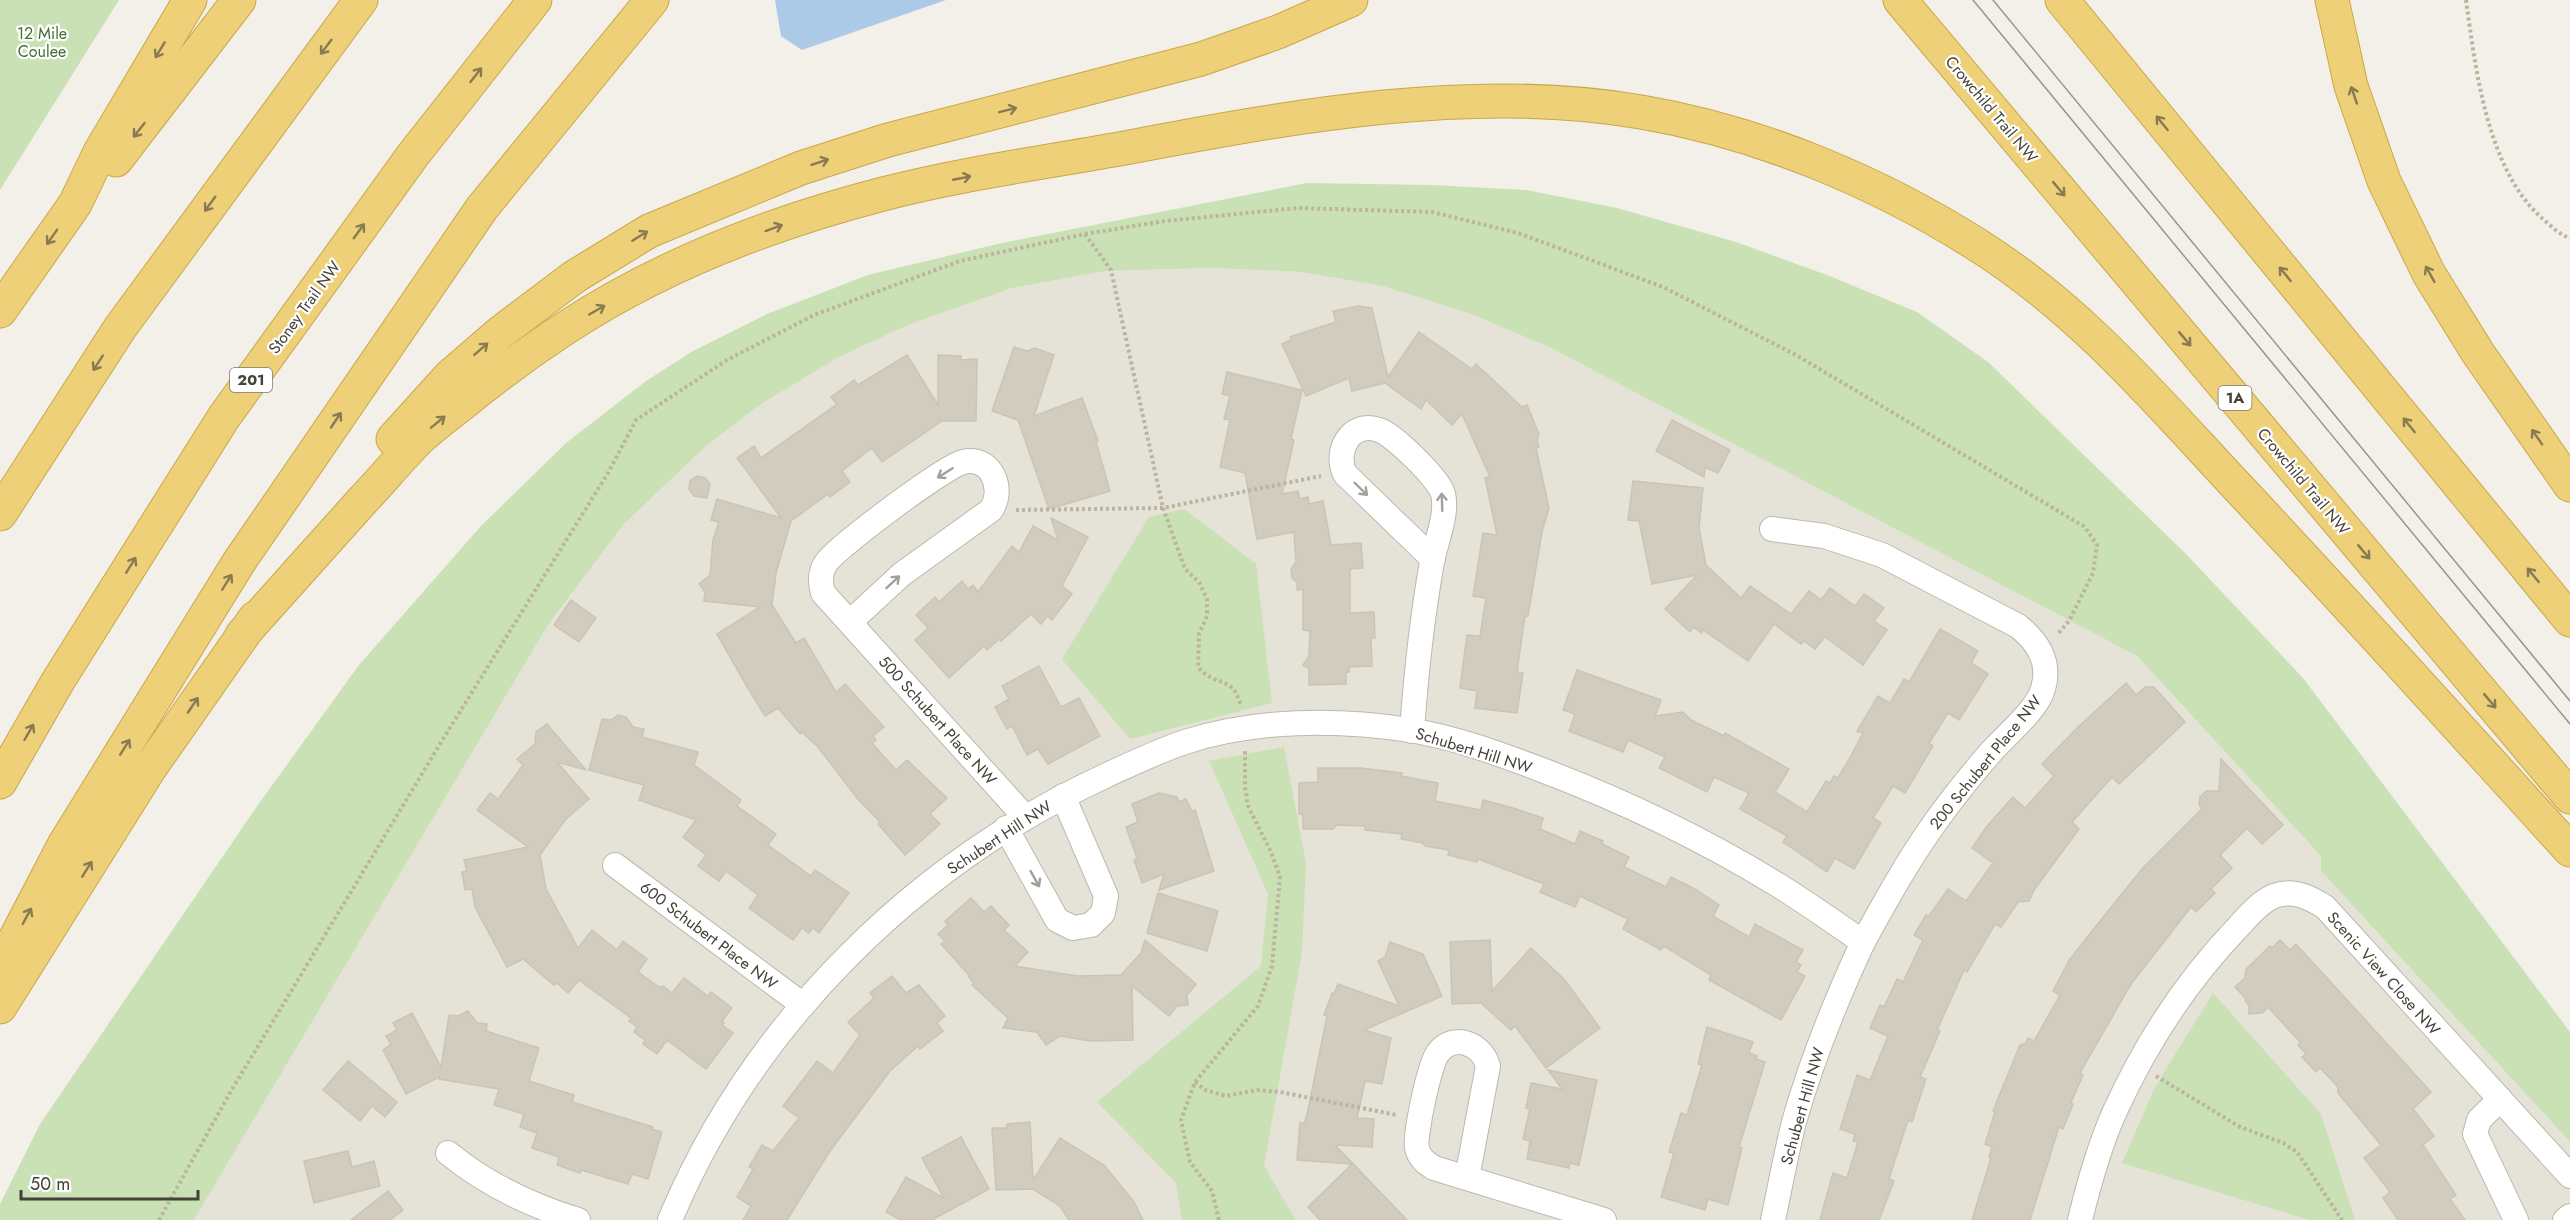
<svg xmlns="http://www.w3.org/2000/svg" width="2570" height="1220" font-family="Jost,sans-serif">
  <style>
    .residential { fill: #e5e2d7 }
    .green { fill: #cae1b6 }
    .water { fill: #accae7 }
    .building { fill: #d2ccbf; stroke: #ccc4b3; stroke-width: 1.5 }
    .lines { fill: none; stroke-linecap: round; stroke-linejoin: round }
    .minor-casing { stroke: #bcb8ac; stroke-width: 26 }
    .highway-casing { stroke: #cba64a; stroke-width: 35 }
    .path { stroke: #bcb49f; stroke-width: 4; stroke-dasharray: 3 3; stroke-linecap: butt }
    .minor { stroke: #fff; stroke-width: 24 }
    .highway { stroke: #edd078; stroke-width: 33 }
    .tram { stroke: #969696; stroke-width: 1.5 }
    .oneway { stroke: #887a52 }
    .oneway2 { stroke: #a2a09c }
    .labels { text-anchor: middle; stroke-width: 4.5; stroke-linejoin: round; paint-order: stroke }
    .shield { fill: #fff; stroke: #7c7a74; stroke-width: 1.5 }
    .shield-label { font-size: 15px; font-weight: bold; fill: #444138 }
    .park-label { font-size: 16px; fill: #446f32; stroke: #fff }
    .street-label { font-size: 16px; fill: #444138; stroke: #fff }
  </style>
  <rect width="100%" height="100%" fill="#f2f0e8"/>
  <!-- residential -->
  <polygon class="residential" points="1212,268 1301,272 1382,286 1468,313 1547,346 2137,656 2321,856 2321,871 2570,1142 2570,1220 194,1220 548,625 623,525 705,447 758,406 839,357 908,325 1012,288 1106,271"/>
  <!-- green -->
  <g class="green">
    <polygon points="0,0 119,0 0,190"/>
    <polygon points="1307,183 1431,185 1526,190 1617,208 1736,242 1827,275 1917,312 1988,362 2184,552 2303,678 2570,1032 2570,1142 2321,871 2321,856 2137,656 1547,346 1468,313 1382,286 1301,272 1212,268 1106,271 1012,288 908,325 839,357 758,406 705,447 623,525 548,625 194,1220 0,1220 0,1204 40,1124 260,802 359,665 481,526 566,443 646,381 693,351 767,314 868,275 1002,243"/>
    <polygon points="1184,509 1256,564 1272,703 1130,739 1062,659 1149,517"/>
    <polygon points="1284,747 1306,863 1302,952 1264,1166 1296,1220 1182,1220 1176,1183 1097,1102 1261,966 1268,894 1209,761"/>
    <polygon points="2213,993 2321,1114 2355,1220 2309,1220 2122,1163 2155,1087"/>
  </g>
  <!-- water -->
  <polygon class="water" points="775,0 946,0 802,50 781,36"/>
  <!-- building -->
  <g class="building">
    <polygon points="1359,306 1372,308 1388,377 1419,332 1472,369 1476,364 1522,407 1527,405 1539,434 1537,441 1539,447 1536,448 1549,508 1542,532 1528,616 1525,616 1517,672 1523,673 1517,713 1475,708 1477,691 1460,688 1467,635 1480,636 1486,598 1473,596 1483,533 1497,535 1485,478 1490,477 1462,414 1452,425 1426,400 1421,409 1385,383 1352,391 1349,378 1306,396 1282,344 1291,340 1290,337 1336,322 1333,311"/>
    <polygon points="1014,347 1027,351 1035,348 1054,355 1034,416 1082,398 1098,441 1096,442 1110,491 1049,509 1018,420 992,411"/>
    <polygon points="907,355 938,405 938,355 961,356 961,360 977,359 976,421 942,421 882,462 872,448 842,471 850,482 830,497 828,494 791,521 776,573 772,605 796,643 804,638 836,692 845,684 884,727 873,736 876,740 872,743 896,770 907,760 947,798 930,814 940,824 905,855 878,824 880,822 857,798 818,747 802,732 800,734 778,708 765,716 746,685 717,634 760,607 704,601 705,592 699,584 710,575 713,540 719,522 711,520 717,499 781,518 737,458 754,446 761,458 837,404 831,397 854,380 858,385"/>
    <polygon points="1227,372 1302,390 1291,439 1294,440 1282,494 1298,491 1300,499 1308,497 1309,504 1323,501 1331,545 1361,543 1363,568 1350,569 1350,613 1374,612 1375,638 1371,638 1372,666 1349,667 1349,672 1346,672 1346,684 1309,685 1309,669 1303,665 1309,656 1310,631 1303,630 1303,589 1297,590 1297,582 1292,578 1291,569 1296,562 1294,532 1257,539 1245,473 1220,467 1230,420 1224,419 1230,396 1222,394"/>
    <polygon points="1672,420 1730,450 1718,473 1705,467 1704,477 1656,451"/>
    <polygon points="697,476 705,478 710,484 707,498 694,496 689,489 690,481"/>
    <polygon points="1633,481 1703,488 1699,528 1706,565 1741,598 1750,586 1791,614 1809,591 1821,600 1830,588 1855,606 1864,594 1884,608 1874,621 1887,630 1863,665 1825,637 1815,649 1804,641 1801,644 1774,624 1748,661 1703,630 1701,633 1694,627 1690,632 1665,609 1697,575 1652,584 1639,521 1628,520"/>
    <polygon points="1051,518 1088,537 1062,586 1072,594 1052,620 1047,616 1041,624 1031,614 1001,641 999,639 987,650 984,646 949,678 915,640 928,628 916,615 935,597 939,602 962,581 968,589 973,585 978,592 1012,546 1019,552 1033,526 1058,540"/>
    <polygon points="571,600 596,618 579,642 554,625"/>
    <polygon points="1940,629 1978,651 1971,663 1988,674 1959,720 1948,713 1929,743 1933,746 1905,793 1893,786 1873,818 1881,823 1854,869 1835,858 1827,872 1783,842 1787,836 1740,809 1749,793 1714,777 1707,792 1659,768 1665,757 1628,740 1623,752 1569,731 1575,714 1563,710 1577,670 1661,700 1655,716 1683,712 1691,720 1724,736 1725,733 1789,769 1775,792 1807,812 1826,781 1830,783 1834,776 1838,778 1851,756 1863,733 1857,731 1878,696 1890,703 1904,679 1909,682"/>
    <polygon points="1039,666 1061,707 1079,698 1100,736 1048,764 1038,749 1027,755 1012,726 1007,729 995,707 1009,699 1002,686"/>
    <polygon points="2126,683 2136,695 2145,687 2154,687 2185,722 2119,784 2112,777 2072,822 2079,829 2034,890 2029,901 2018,902 2001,927 1995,924 1967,972 1964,970 1937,1030 1940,1031 1920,1077 1926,1079 1912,1122 1908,1120 1889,1179 1894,1181 1879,1220 1820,1220 1833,1173 1847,1178 1858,1142 1853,1141 1855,1134 1840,1129 1857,1075 1870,1080 1888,1036 1870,1028 1880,1005 1884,1007 1897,979 1903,982 1923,940 1914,935 1926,915 1929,916 1948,889 1966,901 1993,863 1972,848 1987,826 2013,797 2025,808 2054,776 2042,764 2078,727"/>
    <polygon points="618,715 626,717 633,727 644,729 642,737 698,752 694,765 741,800 737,806 776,834 768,845 811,876 815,870 849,893 819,933 813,928 809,933 802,928 793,940 749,908 758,895 726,871 719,881 698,866 706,855 683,837 696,820 639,800 644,785 589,770 602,719 611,720"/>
    <polygon points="547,724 586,770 557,762 589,799 565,820 540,855 546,889 578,948 592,930 617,950 623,941 647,959 638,972 659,987 663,986 672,993 684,978 708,996 711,992 732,1008 722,1021 724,1023 722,1025 733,1033 706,1069 667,1040 657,1054 643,1044 645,1040 634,1032 637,1027 629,1021 631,1018 579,980 568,993 557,983 554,985 523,959 507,967 475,907 472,889 465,890 462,872 467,871 464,860 528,847 477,810 490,793 498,799 523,765 517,759 535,744 536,732"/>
    <polygon points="2221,759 2283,825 2262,844 2247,828 2220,855 2232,868 2211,889 2215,893 2196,912 2191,907 2131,984 2080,1073 2083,1075 2071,1103 2073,1104 2063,1129 2059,1127 2030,1220 1972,1220 1991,1158 1989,1157 1992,1147 1985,1144 1995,1112 1993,1111 2020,1045 2026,1043 2028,1038 2034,1041 2060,995 2053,991 2070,959 2104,916 2142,869 2202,809 2199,805 2200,797 2206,791 2219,791"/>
    <polygon points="1318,768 1360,768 1402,773 1401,776 1438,783 1435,801 1481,810 1483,800 1513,808 1543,818 1540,829 1575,844 1580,831 1603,841 1602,844 1629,857 1624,867 1666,887 1671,877 1695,889 1719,905 1713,916 1749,937 1755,924 1803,950 1796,962 1801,965 1797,972 1805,976 1781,1020 1709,980 1711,975 1664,946 1661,950 1623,929 1628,919 1580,896 1575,907 1540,892 1544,884 1478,859 1477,862 1448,855 1449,850 1425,846 1423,843 1401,839 1402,834 1365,830 1365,826 1337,825 1333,829 1303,829 1303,815 1299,814 1299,783 1318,782"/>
    <polygon points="1159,793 1177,797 1179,802 1186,799 1192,811 1195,810 1214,871 1159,890 1164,874 1142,883 1134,860 1137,858 1126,827 1138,822 1132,804"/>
    <polygon points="1158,893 1218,911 1207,951 1147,933"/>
    <polygon points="971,898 984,912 991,906 1009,925 1004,930 1028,952 1015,966 1077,976 1121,975 1141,953 1145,940 1196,984 1187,995 1188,1005 1177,1006 1169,1016 1132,986 1133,1040 1090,1041 1060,1036 1046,1045 1037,1032 1003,1028 1008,1018 972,985 974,983 968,976 969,975 941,944 945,941 938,934 948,925 945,921"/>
    <polygon points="1490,940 1492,991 1531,948 1564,979 1600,1028 1546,1068 1515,1026 1511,1030 1481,1003 1452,1004 1450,942"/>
    <polygon points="2280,940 2290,950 2296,944 2431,1092 2413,1109 2434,1136 2423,1145 2456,1195 2450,1199 2465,1220 2398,1220 2383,1198 2390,1192 2364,1158 2381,1145 2338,1093 2338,1087 2320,1068 2316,1072 2302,1057 2306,1054 2298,1045 2300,1042 2268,1007 2262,1013 2249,1014 2249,1006 2245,1000 2246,999 2235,987 2245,978 2246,969 2270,946 2272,948"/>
    <polygon points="1390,942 1423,954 1442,996 1364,1030 1391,1038 1382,1084 1365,1081 1357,1118 1374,1119 1372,1147 1335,1145 1407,1220 1320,1220 1308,1207 1352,1164 1297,1160 1300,1123 1304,1123 1307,1115 1327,1016 1324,1015 1332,993 1334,994 1338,984 1399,1006 1378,961 1385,957"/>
    <polygon points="892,976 906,993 919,985 945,1016 937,1023 943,1031 920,1049 918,1046 890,1071 830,1151 787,1220 743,1220 751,1206 737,1197 753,1169 749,1167 762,1145 773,1151 799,1118 783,1106 817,1061 833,1073 860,1035 848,1022 874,998 870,993"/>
    <polygon points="468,1011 477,1023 487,1024 486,1031 539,1048 529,1081 574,1095 572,1102 653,1127 652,1129 662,1132 648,1179 632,1174 628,1184 581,1170 580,1173 557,1165 559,1157 532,1148 537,1133 520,1127 524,1114 494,1105 499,1089 439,1079 439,1077 406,1094 383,1050 391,1044 386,1036 397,1030 393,1023 412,1013 441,1067 449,1015 458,1016"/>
    <polygon points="1707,1027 1753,1042 1749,1053 1757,1056 1756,1059 1765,1062 1739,1147 1742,1148 1728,1205 1708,1199 1705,1210 1661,1197 1674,1153 1669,1152 1681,1113 1687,1115 1702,1065 1698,1064"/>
    <polygon points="348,1061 397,1102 385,1117 372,1106 360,1121 323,1090"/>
    <polygon points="1548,1070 1597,1080 1579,1165 1570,1163 1569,1168 1527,1159 1530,1141 1523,1139 1530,1109 1526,1108 1531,1083 1562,1089"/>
    <polygon points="1030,1122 1033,1180 1060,1138 1104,1165 1134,1202 1143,1220 1069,1220 1060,1206 1033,1189 996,1190 992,1128 1007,1128 1007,1124"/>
    <polygon points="961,1137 989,1189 932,1220 901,1220 886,1212 906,1177 944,1198 922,1158"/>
    <polygon points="348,1151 352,1167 374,1161 380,1186 314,1203 304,1161"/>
    <polygon points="388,1191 403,1210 390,1220 351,1220"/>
  </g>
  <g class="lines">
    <defs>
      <g id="minor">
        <path d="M1772,529L1824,536L1882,555L2018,626C2038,642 2051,662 2043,689C2037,710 2005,736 1991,752C1971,775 1951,800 1934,824C1907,862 1885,902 1863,942"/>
        <path d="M850,622L902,574L991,510C1005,490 992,455 963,462C944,467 838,546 826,563C820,572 820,583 823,593L1025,817"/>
        <path d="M1412,731C1416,674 1422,618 1432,562C1436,541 1448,514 1443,494C1440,480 1393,434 1379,430C1350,420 1334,452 1345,474L1433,559"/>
        <polyline points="1006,828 1057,920 1073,928 1091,925 1103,913 1106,896 1063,796"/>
        <polyline points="615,865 803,1005"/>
        <polyline points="2500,1099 2479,1120 2475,1134 2516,1220"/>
        <path d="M448,1153C487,1185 529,1205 578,1220"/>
        <path d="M1467,1178L1488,1066C1482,1044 1454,1032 1438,1053C1430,1061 1414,1137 1417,1148C1419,1158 1426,1163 1434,1168L1604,1220"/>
        <path d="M670,1220C752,1024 913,865 1105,776C1131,764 1158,751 1185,742C1256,719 1337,719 1409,730C1454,737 1500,754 1542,770C1624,801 1703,839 1778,885C1807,903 1835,923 1863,942C1836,1000 1812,1059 1794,1122C1786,1154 1780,1187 1773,1220"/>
        <path d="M2080,1220C2089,1183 2099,1146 2115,1111C2146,1043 2187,980 2239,926C2249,915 2260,902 2274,896C2293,889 2309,897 2325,907L2570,1176"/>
        <polyline points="2565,1220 2570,1216"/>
      </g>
      <g id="highway">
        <polyline points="1900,0 2570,797"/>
        <polyline points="2062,0 2570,620"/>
        <polyline points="2332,0 2351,86 2384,181 2429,274 2478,353 2570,485"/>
        <polyline points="116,160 239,0"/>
        <polyline points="0,311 75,204 100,152 190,0"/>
        <polyline points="393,439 450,376 501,332 574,277 649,231 801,168 888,140 1201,59 1278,32 1351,0"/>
        <polyline points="0,514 120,328 361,0"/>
        <path d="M242,635C282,590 323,545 363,500C382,480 400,458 420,438C433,426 448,415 463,403C495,377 529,352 564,329C661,265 771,223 883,194C964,173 1048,162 1130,147C1293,116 1476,83 1641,112C1759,132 1876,181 1976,244C2078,308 2151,394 2231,480C2346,602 2457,726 2570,850"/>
        <polyline points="0,782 58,681 224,417 413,155 535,0"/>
        <polyline points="0,968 64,845 239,562 482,208 652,0"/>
        <polyline points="0,1007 150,768 255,618"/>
      </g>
    </defs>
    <!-- minor casing -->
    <use href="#minor" class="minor-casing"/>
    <!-- highway casing -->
    <use href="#highway" class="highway-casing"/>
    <!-- path -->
    <g class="path">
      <path d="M2466,0C2476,71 2487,171 2544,220C2552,227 2560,235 2570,238"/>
      <path d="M1085,234L1111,270L1163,508L1185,569L1199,582L1207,599V616L1199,634L1198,667C1215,688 1234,674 1241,707"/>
      <polyline points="1016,510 1163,508 1321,476"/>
      <polyline points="2156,1076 2240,1127 2283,1143 2297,1152 2342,1220"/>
      <polyline points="1195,1082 1205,1090 1226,1096 1257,1090 1280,1092 1397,1115"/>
      <polyline points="159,1220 231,1091 443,739 608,473 636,420 727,360 814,315 960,261 1085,234 1165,221 1298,208 1432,212 1518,233 1663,287 1796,355 2085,527 2097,545 2093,573 2069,621 2057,635"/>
      <polyline points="1219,1220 1212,1191 1190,1162 1181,1120 1195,1082 1258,1006 1272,966 1280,877 1271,852 1248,806 1245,787 1245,750"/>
    </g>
    <!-- minor -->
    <use href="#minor" class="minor"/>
    <!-- highway -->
    <use href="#highway" class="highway"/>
    <!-- tram -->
    <g class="tram">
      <polyline points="1973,0 2570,724"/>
      <polyline points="1993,0 2570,701"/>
    </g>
  </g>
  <!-- one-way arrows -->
  <defs><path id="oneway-shaft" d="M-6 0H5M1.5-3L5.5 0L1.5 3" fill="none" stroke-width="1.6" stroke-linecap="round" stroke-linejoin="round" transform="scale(1.5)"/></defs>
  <g class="oneway">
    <use href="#oneway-shaft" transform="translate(326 47) rotate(127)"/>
    <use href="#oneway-shaft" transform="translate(160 50) rotate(121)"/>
    <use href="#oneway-shaft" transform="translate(476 75) rotate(-52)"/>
    <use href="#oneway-shaft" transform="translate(2354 95) rotate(-109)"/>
    <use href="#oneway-shaft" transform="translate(1008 110) rotate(-14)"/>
    <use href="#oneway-shaft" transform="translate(2162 123) rotate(-129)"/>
    <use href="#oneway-shaft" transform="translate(139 130) rotate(128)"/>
    <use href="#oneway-shaft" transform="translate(820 162) rotate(-18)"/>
    <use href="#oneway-shaft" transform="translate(962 178) rotate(-11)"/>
    <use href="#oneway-shaft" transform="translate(2059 189) rotate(50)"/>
    <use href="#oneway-shaft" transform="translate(210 204) rotate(126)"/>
    <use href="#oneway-shaft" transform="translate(774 228) rotate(-20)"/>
    <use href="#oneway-shaft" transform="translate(359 231) rotate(-54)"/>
    <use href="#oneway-shaft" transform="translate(640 236) rotate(-32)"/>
    <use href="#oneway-shaft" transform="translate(52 237) rotate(125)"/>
    <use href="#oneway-shaft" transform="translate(2285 274) rotate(-129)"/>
    <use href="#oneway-shaft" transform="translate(2430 274) rotate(-119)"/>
    <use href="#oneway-shaft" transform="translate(597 310) rotate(-30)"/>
    <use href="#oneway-shaft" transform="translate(2185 339) rotate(50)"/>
    <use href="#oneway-shaft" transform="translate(481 349) rotate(-41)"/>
    <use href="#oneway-shaft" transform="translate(98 363) rotate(123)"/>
    <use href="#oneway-shaft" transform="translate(336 420) rotate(-56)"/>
    <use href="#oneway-shaft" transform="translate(438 422) rotate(-39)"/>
    <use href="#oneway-shaft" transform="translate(2409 425) rotate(-129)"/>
    <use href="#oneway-shaft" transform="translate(2537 437) rotate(-125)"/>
    <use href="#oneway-shaft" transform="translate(2364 552) rotate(50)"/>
    <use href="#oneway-shaft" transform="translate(131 565) rotate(-58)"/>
    <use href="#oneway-shaft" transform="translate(2533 575) rotate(-129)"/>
    <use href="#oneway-shaft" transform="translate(227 582) rotate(-58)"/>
    <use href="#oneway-shaft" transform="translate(2490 701) rotate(50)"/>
    <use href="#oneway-shaft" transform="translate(193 705) rotate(-56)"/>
    <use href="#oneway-shaft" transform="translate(29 732) rotate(-60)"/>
    <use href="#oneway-shaft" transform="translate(125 747) rotate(-58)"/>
    <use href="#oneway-shaft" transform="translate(87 869) rotate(-58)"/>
    <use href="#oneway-shaft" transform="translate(27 916) rotate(-62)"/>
  </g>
  <g class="oneway2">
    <use href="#oneway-shaft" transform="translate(945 473) rotate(148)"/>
    <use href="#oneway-shaft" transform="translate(1361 489) rotate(44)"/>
    <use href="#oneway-shaft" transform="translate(1442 502) rotate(-92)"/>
    <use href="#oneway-shaft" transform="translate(893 582) rotate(-43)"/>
    <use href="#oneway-shaft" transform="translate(1035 879) rotate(61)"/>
  </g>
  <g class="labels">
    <!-- shield labels -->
    <g class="shield">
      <rect x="230" y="368" width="42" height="24" rx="4.5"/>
      <rect x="2218.5" y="386" width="33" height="24" rx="4.5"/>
    </g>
    <g class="shield-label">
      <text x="251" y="385">201</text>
      <text x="2235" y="403">1A</text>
    </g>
    <!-- park labels -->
    <g class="park-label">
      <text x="42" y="39">12 Mile<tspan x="42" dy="18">Coulee</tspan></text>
    </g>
    <!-- street labels -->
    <g class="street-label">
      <text transform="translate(1992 109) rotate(50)" y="6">Crowchild Trail NW</text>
      <text transform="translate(304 307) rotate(-54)" y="6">Stoney Trail NW</text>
      <text transform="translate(2304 481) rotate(50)" y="6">Crowchild Trail NW</text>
      <text transform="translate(938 720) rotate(48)" y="6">500 Schubert Place NW</text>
      <text transform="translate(1474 750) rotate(17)" y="6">Schubert Hill NW</text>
      <text transform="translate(1985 762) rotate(-51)" y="6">200 Schubert Place NW</text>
      <text transform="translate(999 837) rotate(-33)" y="6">Schubert Hill NW</text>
      <text transform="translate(709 935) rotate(37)" y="6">600 Schubert Place NW</text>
      <text transform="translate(2384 973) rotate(48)" y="6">Scenic View Close NW</text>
      <text transform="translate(1802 1106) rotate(-74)" y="6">Schubert Hill NW</text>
    </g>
  </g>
  <!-- scale -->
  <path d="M21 1190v9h177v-9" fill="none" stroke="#444138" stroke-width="3"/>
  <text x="30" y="1190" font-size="18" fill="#444138" stroke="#ffffff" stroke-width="4.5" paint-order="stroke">50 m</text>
</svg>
